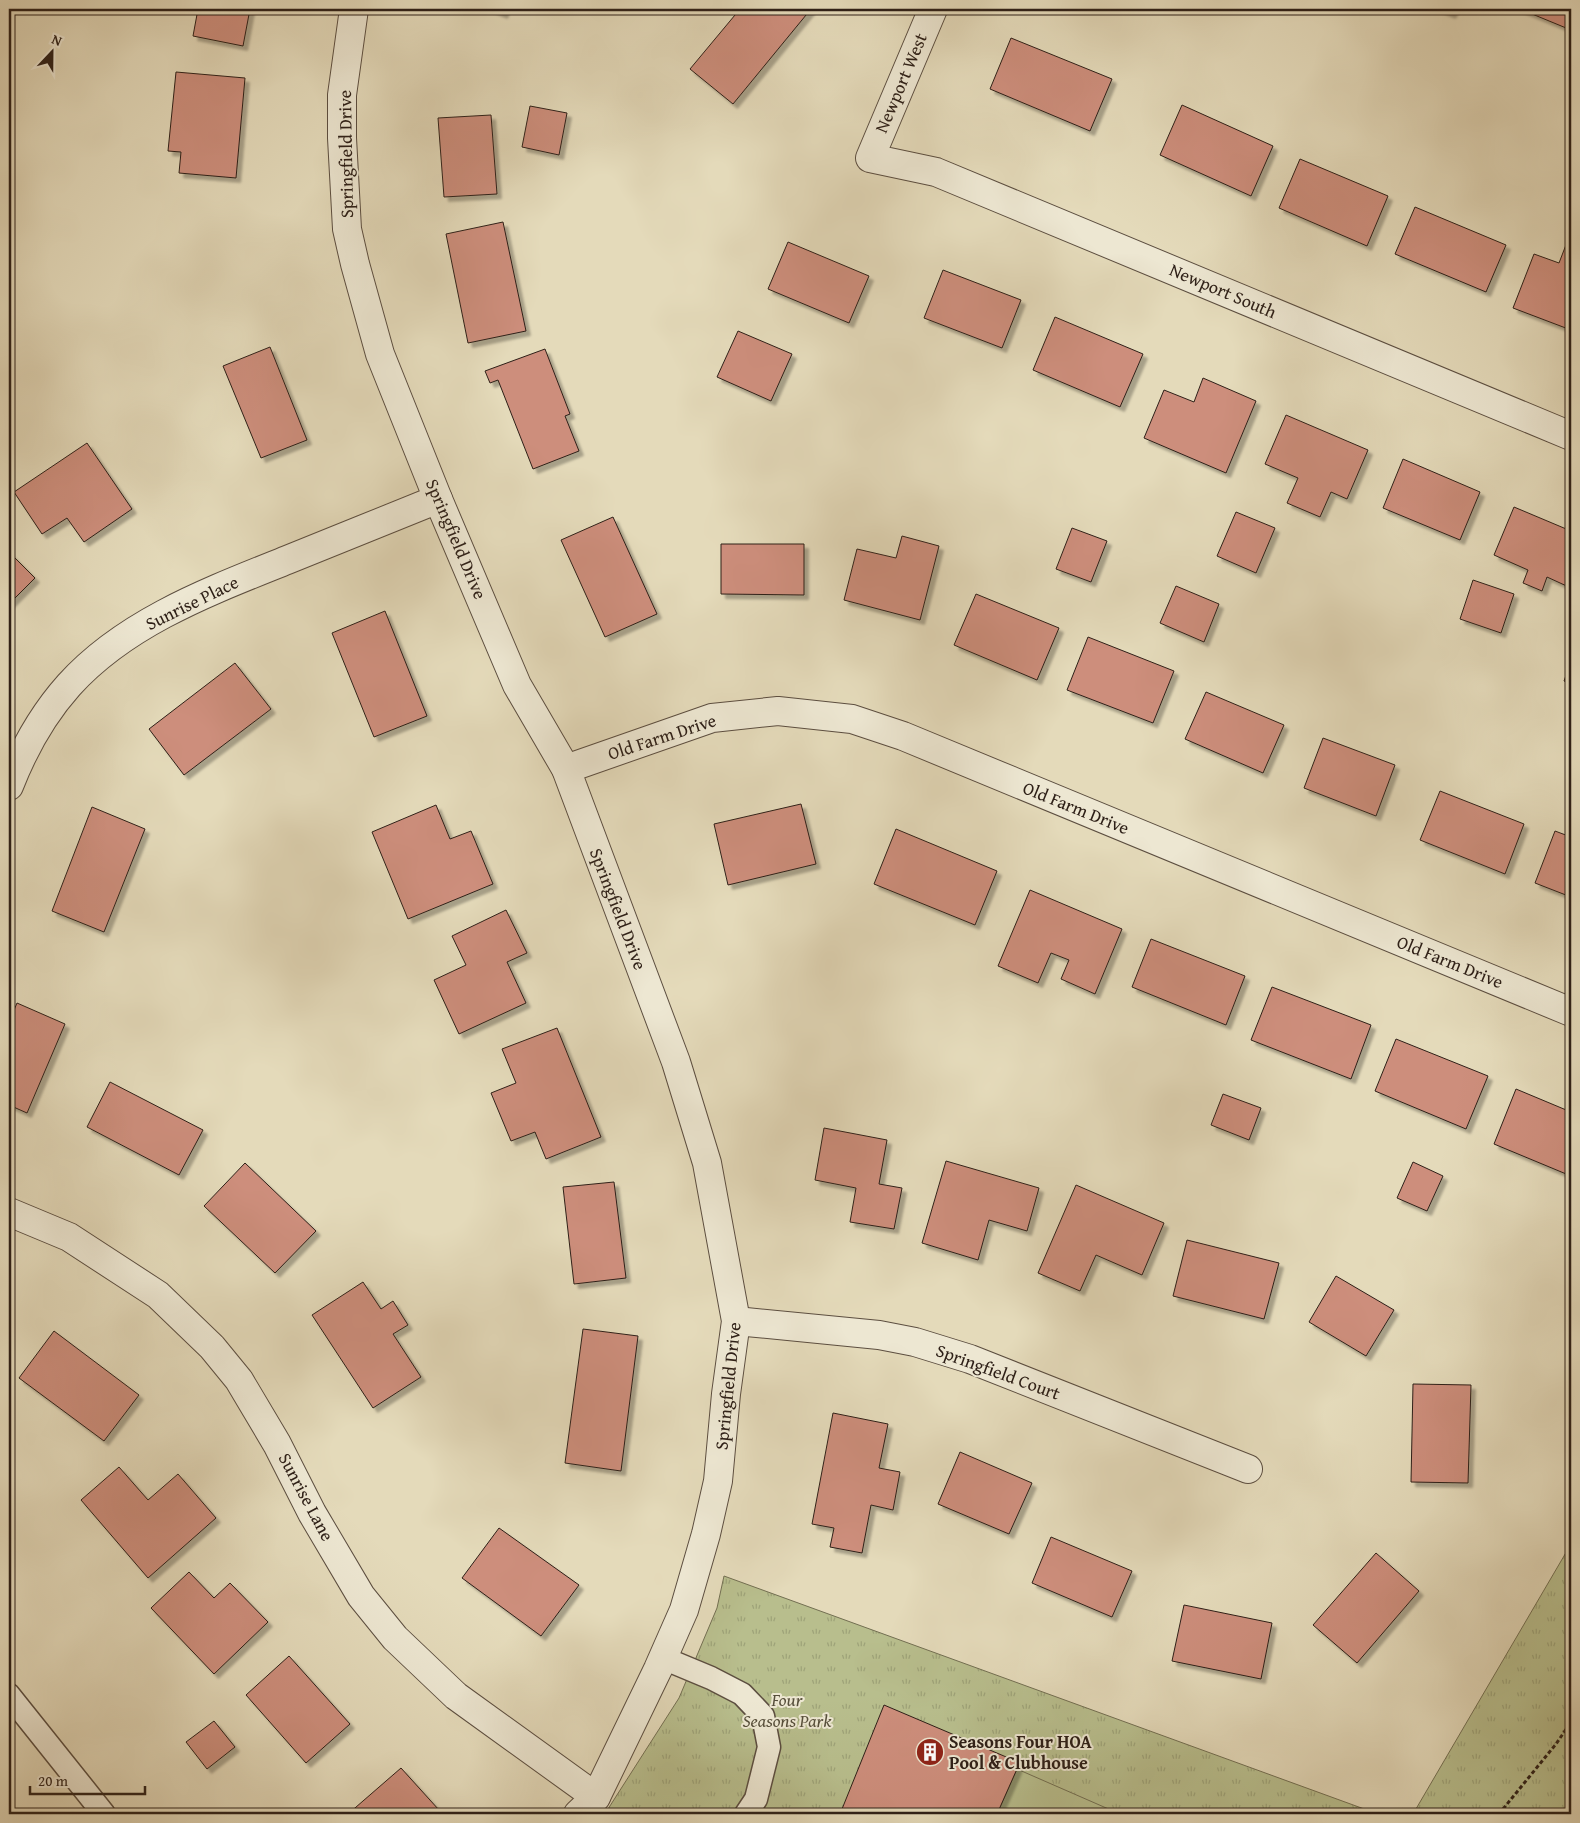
<svg xmlns="http://www.w3.org/2000/svg" width="1580" height="1823" font-family="'Gentium Book Plus',serif">
  <style>
    .grass { fill: url(#grass-tufts); stroke: #736f52 }
    .garden { fill: #b8be8d; stroke: #736f52 }
    .building { fill: #cd8e7c; stroke: #2e2018; filter: url(#shadow) }
    .lines { fill: none; stroke-linecap: round; stroke-linejoin: round }
    .service-casing { stroke: #5c4e40; stroke-width: 25 }
    .minor-casing { stroke: #5c4e40; stroke-width: 30 }
    .path { stroke: #2e2018; stroke-width: 3; stroke-dasharray: 4 2.5; stroke-linecap: butt }
    .service { stroke: #ede7d2; stroke-width: 22 }
    .minor { stroke: #ede7d2; stroke-width: 28 }
    .labels { text-anchor: middle; stroke-width: 4; stroke-linejoin: round; paint-order: stroke }
    .street-label { font-size: 18px; fill: #2e2018; stroke: #ede7d2 }
    .park-label { font-size: 18px; font-style: italic; fill: #574f3b; stroke: #ede7d2 }
    .poi-label { font-size: 18px; font-weight: bold; fill: #2e2018; stroke: #ede7d2; text-anchor: start }
  </style>
  <defs>
    <pattern id="grass-tufts" width="24" height="20" patternUnits="userSpaceOnUse" patternTransform="scale(1.25)"><rect width="24" height="20" fill="#b8be8d"/><path d="M3 7l-1-3M5 7V3M7 7l1-3M15 17l-1-3M17 17v-4M19 17l1-3" fill="none" stroke="#9ea379"/></pattern>
    <filter id="shadow"><feDropShadow dx="4.5" dy="4.5" stdDeviation="1" flood-color="#0004"/></filter>
  </defs>
  <rect width="100%" height="100%" fill="#e4daba"/>
  <filter id="stains"><feTurbulence type="fractalNoise" baseFrequency=".004" numOctaves="4"/><feColorMatrix values="0 0 0 0 .2 0 0 0 0 .09 0 0 0 0 .02 0 0 0 .5 -.17"/></filter>
  <radialGradient id="worn" r=".72"><stop offset=".6" stop-color="#630" stop-opacity="0"/><stop offset="1" stop-color="#630" stop-opacity=".3"/></radialGradient>
  <!-- grass -->
  <g class="grass">
    <polygon points="1571,1544 1571,1814 1413,1814"/>
    <polygon points="724,1576 1378,1814 602,1814 608,1809 679,1698 717,1608"/>
  </g>
  <!-- garden -->
  <polygon class="garden" points="1017,1769 1120,1814 997,1814"/>
  <!-- building -->
  <g class="building">
    <polygon points="198,9 250,9 243,46 193,36"/>
    <polygon points="491,9 505,9 503,14"/>
    <polygon points="740,9 811,9 733,104 690,69"/>
    <polygon points="1439,9 1454,9 1451,14"/>
    <polygon points="1520,9 1571,9 1571,30"/>
    <polygon points="1011,38 1112,79 1090,131 990,89"/>
    <polygon points="176,72 245,78 236,178 179,173 181,152 168,151"/>
    <polygon points="1182,105 1273,146 1251,196 1160,155"/>
    <polygon points="530,106 567,113 559,155 522,147"/>
    <polygon points="491,115 497,194 444,197 438,118"/>
    <polygon points="1300,159 1388,196 1367,246 1279,208"/>
    <polygon points="1415,207 1506,245 1486,292 1395,254"/>
    <polygon points="503,222 526,331 468,343 446,234"/>
    <polygon points="1569,237 1571,238 1571,330 1513,308 1534,254 1559,263"/>
    <polygon points="788,242 869,276 849,323 768,289"/>
    <polygon points="943,270 1021,300 1002,348 924,318"/>
    <polygon points="1055,317 1143,354 1120,407 1033,370"/>
    <polygon points="738,331 792,354 771,401 717,377"/>
    <polygon points="270,347 307,440 261,458 223,366"/>
    <polygon points="545,349 570,414 565,416 579,451 533,469 498,380 490,383 485,371"/>
    <polygon points="1203,378 1256,401 1226,473 1144,438 1164,390 1194,402"/>
    <polygon points="1286,415 1368,450 1347,499 1331,492 1320,517 1287,503 1298,478 1265,464"/>
    <polygon points="87,443 132,509 84,542 67,518 42,534 14,492"/>
    <polygon points="1403,459 1480,492 1460,540 1383,508"/>
    <polygon points="1514,507 1571,531 1571,588 1547,577 1542,591 1523,583 1528,570 1494,555"/>
    <polygon points="1236,512 1275,528 1256,573 1217,556"/>
    <polygon points="613,517 657,614 605,637 561,540"/>
    <polygon points="1072,528 1107,541 1091,582 1056,569"/>
    <polygon points="902,536 939,546 920,620 844,600 857,549 896,558"/>
    <polygon points="721,544 804,544 804,595 721,594"/>
    <polygon points="9,552 35,578 9,604"/>
    <polygon points="1473,580 1514,594 1501,633 1460,619"/>
    <polygon points="1176,586 1219,604 1204,642 1160,623"/>
    <polygon points="976,594 1059,628 1037,680 954,645"/>
    <polygon points="385,611 427,716 374,737 332,633"/>
    <polygon points="1088,637 1174,671 1153,723 1067,690"/>
    <polygon points="1571,661 1571,684 1564,681"/>
    <polygon points="235,663 271,709 184,775 149,729"/>
    <polygon points="1206,692 1284,725 1263,773 1185,739"/>
    <polygon points="1323,738 1395,765 1376,816 1304,788"/>
    <polygon points="1440,791 1524,824 1505,874 1420,840"/>
    <polygon points="801,804 816,864 728,885 714,824"/>
    <polygon points="436,805 450,839 471,831 493,884 408,919 372,832"/>
    <polygon points="92,807 145,829 104,932 52,911"/>
    <polygon points="896,829 997,871 975,925 874,884"/>
    <polygon points="1555,831 1571,837 1571,897 1535,883"/>
    <polygon points="1030,890 1122,929 1095,994 1061,979 1069,960 1051,953 1038,983 998,966"/>
    <polygon points="506,910 527,953 507,962 526,1003 459,1034 434,980 466,965 452,936"/>
    <polygon points="1151,939 1245,976 1226,1025 1132,987"/>
    <polygon points="1272,987 1371,1025 1351,1079 1251,1040"/>
    <polygon points="17,1003 65,1024 27,1113 9,1105 9,1022"/>
    <polygon points="557,1028 601,1137 546,1159 535,1132 511,1141 491,1093 516,1083 502,1049"/>
    <polygon points="1396,1039 1488,1076 1466,1129 1375,1091"/>
    <polygon points="110,1082 203,1130 179,1175 87,1127"/>
    <polygon points="1516,1089 1571,1112 1571,1176 1494,1144"/>
    <polygon points="1223,1094 1261,1108 1249,1140 1211,1125"/>
    <polygon points="824,1128 887,1140 879,1184 902,1188 894,1229 850,1222 856,1188 815,1180"/>
    <polygon points="946,1161 1039,1188 1027,1231 989,1220 978,1260 922,1243"/>
    <polygon points="1413,1162 1443,1176 1427,1211 1397,1198"/>
    <polygon points="245,1163 316,1231 275,1273 204,1206"/>
    <polygon points="614,1182 626,1278 574,1284 563,1187"/>
    <polygon points="1076,1185 1164,1223 1142,1275 1096,1255 1080,1291 1038,1273"/>
    <polygon points="1187,1240 1279,1263 1264,1319 1173,1296"/>
    <polygon points="1336,1276 1394,1310 1366,1356 1309,1322"/>
    <polygon points="363,1282 381,1309 393,1301 408,1325 393,1334 421,1377 373,1408 312,1315"/>
    <polygon points="583,1329 638,1336 621,1471 565,1463"/>
    <polygon points="54,1331 139,1395 104,1441 19,1378"/>
    <polygon points="1413,1384 1471,1385 1468,1483 1411,1482"/>
    <polygon points="833,1413 888,1424 879,1468 900,1472 893,1510 871,1505 862,1553 830,1547 834,1528 812,1524"/>
    <polygon points="960,1452 1032,1483 1009,1534 938,1504"/>
    <polygon points="119,1467 148,1500 178,1474 216,1518 148,1578 81,1500"/>
    <polygon points="499,1528 579,1585 541,1636 462,1578"/>
    <polygon points="1051,1537 1132,1571 1112,1617 1032,1583"/>
    <polygon points="1376,1553 1419,1591 1357,1663 1313,1625"/>
    <polygon points="189,1572 214,1598 230,1583 268,1622 214,1674 151,1608"/>
    <polygon points="1184,1605 1272,1623 1261,1679 1172,1661"/>
    <polygon points="289,1656 350,1724 306,1763 246,1695"/>
    <polygon points="884,1705 1018,1762 1017,1769 997,1814 840,1814"/>
    <polygon points="214,1721 235,1747 207,1769 186,1742"/>
    <polygon points="401,1768 439,1810 434,1814 348,1814"/>
  </g>
  <g class="lines">
    <defs>
      <g id="service">
        <polyline points="663,1658 711,1678 742,1694 763,1716 769,1747 756,1799 746,1814"/>
        <polyline points="9,1695 104,1814"/>
      </g>
      <g id="minor">
        <polyline points="354,9 342,95 342,138 347,229 355,264 380,354 438,499 517,685 566,769 676,1062 707,1163 736,1321 726,1394 718,1481 706,1534 684,1610 658,1669 596,1797 578,1814"/>
        <polyline points="933,9 870,158 936,172 1571,436"/>
        <polyline points="566,769 712,718 778,711 852,719 903,736 1571,1012"/>
        <path d="M9,786C23,750 43,714 69,685C126,622 210,591 287,560C337,540 388,519 438,499"/>
        <polyline points="9,1212 69,1237 158,1295 212,1347 239,1380 277,1444 312,1513 361,1596 395,1638 456,1696 596,1797"/>
        <polyline points="736,1321 879,1335 915,1342 970,1359 1248,1469"/>
      </g>
    </defs>
    <!-- service casing -->
    <use href="#service" class="service-casing"/>
    <!-- minor casing -->
    <use href="#minor" class="minor-casing"/>
    <!-- path -->
    <polyline class="path" points="1499,1814 1556,1744 1571,1722"/>
    <!-- service -->
    <use href="#service" class="service"/>
    <!-- minor -->
    <use href="#minor" class="minor"/>
  </g>
  <!-- icons -->
  <defs>
    <symbol id="building-disc" viewBox="-11 -11 22 22"><circle r="9.5" fill="#8f2418" stroke="#ede7d2"/><path d="M-4-6H4V6H1V3H-1V6H-4ZM-2.5-4.3h1.7v1.8h-1.7ZM.8-4.3h1.7v1.8H.8ZM-2.5-1h1.7V.8h-1.7ZM.8-1h1.7V.8H.8Z" fill="#fff"/></symbol>
  </defs>
  <g fill-rule="evenodd">
    <use href="#building-disc" x="914" y="1736" width="32" height="32"/>
  </g>
  <g class="labels">
    <!-- street labels -->
    <g class="street-label">
      <text transform="translate(901 83) rotate(-67)" y="6">Newport West</text>
      <text transform="translate(346 154) rotate(-91)" y="6">Springfield Drive</text>
      <text transform="translate(1223 291) rotate(23)" y="6">Newport South</text>
      <text transform="translate(456 539) rotate(67)" y="6">Springfield Drive</text>
      <text transform="translate(192 603) rotate(-26)" y="6">Sunrise Place</text>
      <text transform="translate(662 737) rotate(-18)" y="6">Old Farm Drive</text>
      <text transform="translate(1076 808) rotate(22)" y="6">Old Farm Drive</text>
      <text transform="translate(618 909) rotate(69)" y="6">Springfield Drive</text>
      <text transform="translate(1450 962) rotate(22)" y="6">Old Farm Drive</text>
      <text transform="translate(998 1372) rotate(20)" y="6">Springfield Court</text>
      <text transform="translate(728 1386) rotate(-84)" y="6">Springfield Drive</text>
      <text transform="translate(306 1497) rotate(62)" y="6">Sunrise Lane</text>
    </g>
    <!-- park labels -->
    <g class="park-label">
      <text x="787" y="1706">Four<tspan x="787" dy="21">Seasons Park</tspan></text>
    </g>
    <!-- poi labels -->
    <g class="poi-label">
      <text x="949" y="1748">Seasons Four HOA<tspan x="949" dy="21">Pool &amp; Clubhouse</tspan></text>
    </g>
  </g>
  <!-- margin -->
  <rect width="1580" height="1823" fill="none" stroke="#e4daba" stroke-width="30"/>
  <rect x="10" y="10" width="1560" height="1803" fill="none" stroke="#2e2018" stroke-width="2.5"/>
  <rect x="15" y="15" width="1550" height="1793" fill="none" stroke="#2e2018"/>
  <!-- north arrow -->
  <g transform="translate(52 52) rotate(22)" stroke="#ede7d2" stroke-width="4" paint-order="stroke">
  <path d="M0-4L9 19L0 12L-9 19Z" fill="#2e2018"/>
  <text y="-8" font-size="14" font-weight="bold" text-anchor="middle" fill="#2e2018">N</text>
  </g>
  <!-- scale -->
  <path d="M30 1786v8h115v-8" fill="none" stroke="#2e2018" stroke-width="2.5"/>
  <text x="38" y="1786" font-size="15" fill="#2e2018" stroke="#ede7d2" stroke-width="4" paint-order="stroke">20 m</text>
  <rect width="100%" height="100%" filter="url(#stains)"/>
  <rect width="100%" height="100%" fill="url(#worn)"/>
</svg>
